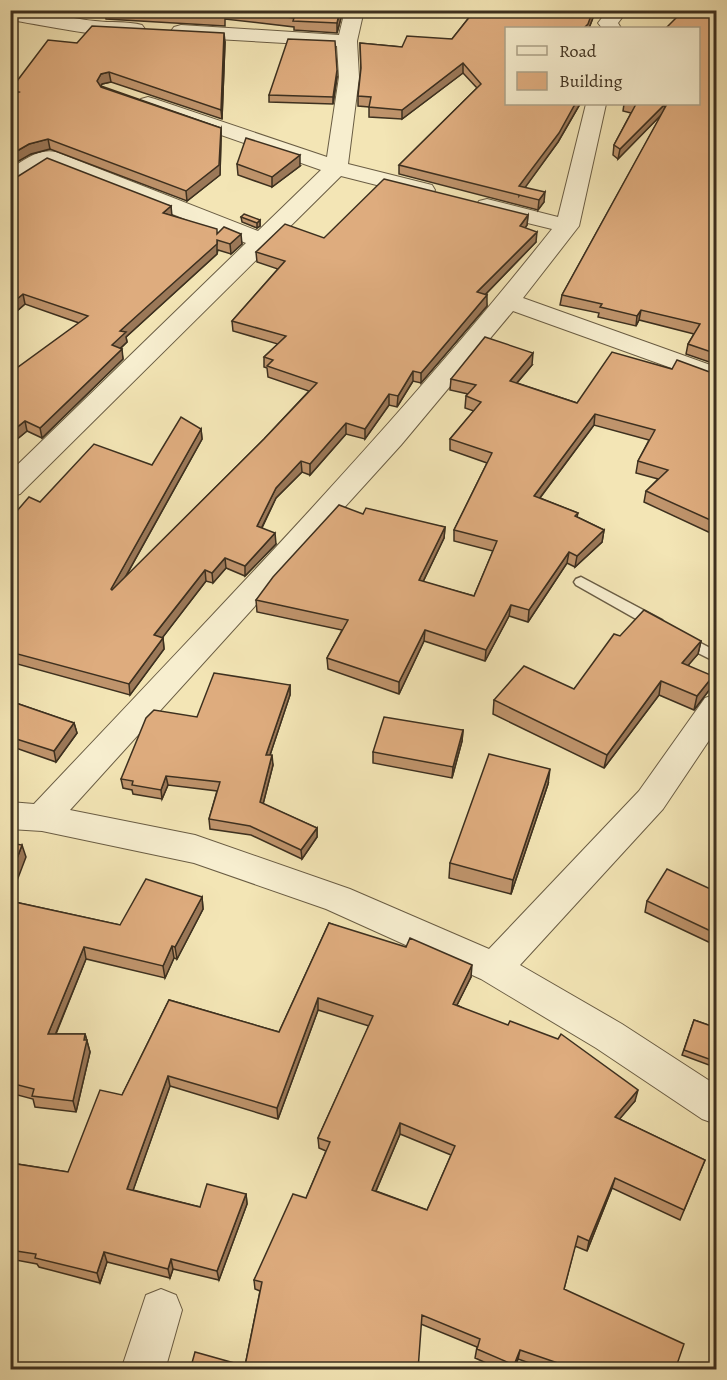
<svg xmlns="http://www.w3.org/2000/svg" width="727" height="1380" font-family="Alegreya,serif">
  <style>
    .lines { fill: none; stroke-linecap: round; stroke-linejoin: round }
    .service-casing { stroke: #6a5d44; stroke-width: 3 }
    .minor-casing { stroke: #6a5d44; stroke-width: 2 }
    .service { fill: #f7eecf; fill-rule: evenodd }
    .minor { fill: #f7eecf; fill-rule: evenodd }
    .wall { fill: #bf946c; stroke: #3d301f; stroke-width: 1.5; fill-rule: evenodd }
    .shaded-wall { fill: #9b7858; stroke: #3d301f; stroke-width: 1.5 }
    .building { fill: #deac7e; stroke: #3d301f; stroke-width: 1.5; fill-rule: evenodd }
  </style>
  <rect width="100%" height="100%" fill="#f3e5b5"/>
  <filter id="stains"><feTurbulence type="fractalNoise" baseFrequency=".00333" numOctaves="4"/><feColorMatrix values="0 0 0 0 .2 0 0 0 0 .09 0 0 0 0 .02 0 0 0 .5 -.17"/></filter>
  <radialGradient id="worn" r=".72"><stop offset=".6" stop-color="#630" stop-opacity="0"/><stop offset="1" stop-color="#630" stop-opacity=".3"/></radialGradient>
  <g class="lines">
    <defs>
      <g id="service">
        <polygon points="581,577 662,620 664,624 662,628 652,628 576,585 574,582 576,579"/>
        <polygon points="683,634 716,651 716,662 678,643 676,639"/>
      </g>
      <g id="minor">
        <path d="M10,10C39,10 67,18 95,21C110,23 127,21 142,25L145,29L142,33C109,41 45,25 10,20Z"/>
        <path d="M345,10H364L357,41L359,77L348,164L432,185L435,190L432,195L424,197L341,176L20,494L10,497V472L246,243L48,165L18,185L10,187V169C24,160 39,148 56,152L258,231L321,170L141,107L138,103L141,99L148,97L155,99L327,157L339,77L337,46L181,37L174,35L171,31L174,27L181,25L339,35Z"/>
        <polygon points="603,10 622,10 624,15 618,23 621,28 602,28 598,23 604,15"/>
        <path d="M586,104H606L579,226L523,298L716,367V384L513,311L401,445L70,810L195,835L350,889L489,949L639,791L705,698L716,694V730L663,809L520,965L622,1024L716,1085V1124L702,1119L596,1048L481,979L326,909L194,863L42,831L10,829V802L34,804C211,616 392,431 552,229L479,211L476,206L479,201L487,199L558,217Z"/>
        <polygon points="161,1289 176,1295 182,1310 165,1370 121,1370 146,1295"/>
      </g>
    </defs>
    <!-- service casing -->
    <use href="#service" class="service-casing"/>
    <!-- minor casing -->
    <use href="#minor" class="minor-casing"/>
    <!-- service -->
    <use href="#service" class="service"/>
    <!-- minor -->
    <use href="#minor" class="minor"/>
  </g>
  <!-- wall -->
  <g class="wall">
    <polygon points="104,10 343,10 337,33 294,30 294,27 225,19 225,26 106,19"/>
    <polygon points="475,10 596,10 589,28 507,28 507,104 580,104 558,142 525,187 544,202 538,210 399,174 399,165 477,88 463,73 402,119 369,117 369,107 358,106 358,96 361,71 360,43 402,47 452,39"/>
    <polygon points="717,10 717,151 711,172 715,180 717,180 717,363 715,364 686,354 688,344 694,334 639,320 636,326 598,317 599,313 560,305 562,295 662,114 618,159 613,155 614,145 631,113 623,111 624,104 699,104"/>
    <polygon points="225,42 222,119 111,82 102,84 101,86 221,128 221,138 220,175 187,201 50,149 31,154 12,95 11,89 77,43"/>
    <polygon points="337,77 333,104 269,102 269,95"/>
    <polygon points="237,164 300,166 272,187 238,175"/>
    <polygon points="10,179 171,206 171,215 242,244 231,254 218,250 217,254 126,337 127,342 121,348 123,359 42,438 27,431 10,445 79,323 25,304 10,317"/>
    <polygon points="528,215 527,225 525,228 536,242 485,295 487,306 421,383 413,381 397,407 389,405 365,439 346,434 310,475 302,472 276,498 262,528 276,544 245,576 226,568 213,583 206,581 162,638 163,638 164,649 130,695 10,662 10,519 40,502 152,465 201,429 202,439 125,578 264,439 309,391 268,377 267,368 264,367 264,357 278,344 233,331 232,321 278,269 257,262 256,252 324,238"/>
    <polygon points="241,217 260,220 260,226 257,228 242,222"/>
    <polygon points="532,365 517,383 577,403 672,369 715,374 714,378 717,379 717,536 644,502 646,491 658,479 636,473 638,461 649,440 594,425 540,498 578,513 577,517 604,530 602,542 575,567 567,563 528,622 509,616 485,661 424,641 399,694 328,669 327,658 342,630 257,612 256,600 363,514 445,527 444,538 423,582 474,596 493,551 454,541 454,530 487,463 450,450 450,439 474,411 465,408 466,396 468,394 450,390 451,379"/>
    <polygon points="620,636 701,641 698,654 688,665 710,689 694,710 659,695 604,768 493,714 494,700 574,689"/>
    <polygon points="290,685 290,695 270,755 273,765 263,804 317,828 317,837 302,859 251,835 210,829 209,819 217,791 168,785 162,799 133,794 132,790 123,788 121,779 197,717"/>
    <polygon points="10,701 74,723 77,733 56,762 10,746"/>
    <polygon points="463,730 462,741 452,778 373,763 373,752"/>
    <polygon points="548,784 511,894 449,878 450,863"/>
    <polygon points="717,892 717,946 645,912 647,901"/>
    <polygon points="202,897 203,909 177,959 174,958 165,978 86,959 56,1034 85,1034 90,1052 76,1112 35,1107 33,1099 10,1093 10,901 120,925"/>
    <path d="M329,923L471,977L457,1005L635,1101L619,1119L705,1160L680,1220L612,1188L587,1251L575,1246L564,1289L675,1370H549L518,1359L514,1370H502L475,1358L477,1347L421,1324L245,1366L260,1291L255,1289L254,1280L306,1198L326,1151L319,1148L318,1138L369,1026L318,1010L278,1119L170,1086L133,1190L200,1207L246,1194L247,1204L219,1280L173,1269L170,1278L107,1262L100,1283L39,1267L37,1264L10,1259V1163L68,1172L122,1095L169,1000L279,1032ZM400,1134L451,1155L427,1210L376,1191Z"/>
    <polygon points="694,1020 717,1028 717,1068 682,1055"/>
  </g>
  <!-- shaded-wall -->
  <g class="shaded-wall">
    <polygon points="340,10 343,10 337,33 337,23"/>
    <polygon points="593,10 596,10 589,28 584,28"/>
    <polygon points="224,33 225,42 222,119 221,110"/>
    <polygon points="463,63 463,73 402,119 402,110"/>
    <polygon points="337,70 337,77 333,104 333,97"/>
    <polygon points="109,72 111,82 102,84 98,90 97,81 101,74"/>
    <polygon points="575,104 580,104 558,142 519,196 519,186"/>
    <polygon points="665,104 664,112 618,159 620,149"/>
    <polygon points="221,128 221,138 220,175 187,201 186,191"/>
    <polygon points="48,139 50,149 31,154 10,166 10,155 29,144"/>
    <polygon points="300,155 300,166 272,187 272,177"/>
    <polygon points="545,192 544,202 538,210 539,200"/>
    <polygon points="171,206 172,216 163,213"/>
    <polygon points="528,215 527,225 519,237 520,226"/>
    <polygon points="260,220 260,226 257,228 257,223"/>
    <polygon points="537,232 536,242 477,303 477,292"/>
    <polygon points="241,234 242,244 231,254 230,244"/>
    <polygon points="217,240 217,254 126,337 127,342 113,355 112,345 120,331"/>
    <polygon points="23,294 25,304 10,317 10,305"/>
    <polygon points="487,295 487,306 421,383 421,373"/>
    <polygon points="641,310 639,320 636,326 637,316"/>
    <polygon points="122,349 123,359 42,438 40,428"/>
    <polygon points="533,353 532,365 509,392 510,381"/>
    <polygon points="413,371 413,381 397,407 398,396"/>
    <polygon points="389,394 389,405 365,439 365,429"/>
    <polygon points="595,414 594,425 533,507 534,496"/>
    <polygon points="25,421 27,431 10,445 10,433"/>
    <polygon points="346,423 346,434 310,475 310,464"/>
    <polygon points="201,429 202,439 113,599 111,589"/>
    <polygon points="301,461 302,472 276,498 257,537 257,526 276,488"/>
    <polygon points="445,527 444,538 418,592 419,580"/>
    <polygon points="604,530 602,542 575,567 577,556"/>
    <polygon points="275,533 276,544 245,576 245,566"/>
    <polygon points="569,552 567,563 528,622 529,610"/>
    <polygon points="225,558 226,568 213,583 212,573"/>
    <polygon points="205,570 206,581 156,646 154,635"/>
    <polygon points="511,605 509,616 485,661 486,650"/>
    <polygon points="425,630 424,641 399,694 399,682"/>
    <polygon points="163,638 164,649 130,695 129,684"/>
    <polygon points="701,641 698,654 679,676 682,663"/>
    <polygon points="713,676 710,689 694,710 697,696"/>
    <polygon points="661,681 659,695 604,768 607,755"/>
    <polygon points="290,685 290,695 267,764 266,755"/>
    <polygon points="74,723 77,733 56,762 54,751"/>
    <polygon points="463,730 462,741 452,778 453,767"/>
    <polygon points="272,755 273,765 261,812 260,802"/>
    <polygon points="550,769 548,784 511,894 513,880"/>
    <polygon points="166,776 168,785 162,799 161,790"/>
    <polygon points="317,828 317,837 302,859 301,850"/>
    <polygon points="22,845 26,857 10,899 10,877"/>
    <polygon points="202,897 203,909 177,959 175,947"/>
    <polygon points="172,946 174,958 165,978 163,966"/>
    <polygon points="84,947 86,959 51,1045 48,1034"/>
    <polygon points="472,965 471,977 452,1015 453,1004"/>
    <polygon points="318,998 318,1010 278,1119 277,1108"/>
    <polygon points="85,1034 90,1052 76,1112 73,1101"/>
    <polygon points="168,1076 170,1086 130,1199 127,1189"/>
    <polygon points="638,1090 635,1101 612,1128 615,1117"/>
    <polygon points="400,1123 400,1134 372,1200 372,1190"/>
    <polygon points="615,1178 612,1188 587,1251 589,1241"/>
    <polygon points="246,1194 247,1204 219,1280 217,1271"/>
    <polygon points="104,1252 107,1262 100,1283 97,1273"/>
    <polygon points="171,1259 173,1269 170,1278 168,1269"/>
    <polygon points="520,1350 518,1359 514,1370 513,1370"/>
  </g>
  <!-- building -->
  <g class="building">
    <polygon points="111,10 225,10 225,17"/>
    <polygon points="233,10 340,10 337,23 293,21 294,18"/>
    <polygon points="475,10 593,10 588,24 584,28 507,28 507,104 575,104 559,133 519,186 545,192 539,200 399,165 481,84 463,63 402,110 369,107 371,97 358,96 361,68 360,43 402,47 407,36 452,39"/>
    <polygon points="684,10 717,10 717,148 711,172 716,173 714,180 717,180 717,354 688,344 700,324 641,310 637,316 600,307 602,304 562,295 667,104 699,104 699,28 666,28"/>
    <polygon points="92,26 224,33 221,110 109,72 101,74 97,81 101,87 221,128 219,165 186,191 48,139 29,144 10,155 10,96 19,92 11,89 48,40 77,43"/>
    <polygon points="288,39 335,41 337,70 333,97 269,95"/>
    <polygon points="635,104 665,104 620,149 614,145 636,104"/>
    <polygon points="246,138 300,155 272,177 237,164"/>
    <polygon points="47,158 171,206 163,213 217,229 217,234 224,227 241,234 230,244 217,240 217,244 120,331 126,332 112,345 122,349 40,428 25,421 10,433 10,373 88,316 23,294 10,305 10,179 17,177"/>
    <polygon points="384,179 528,215 520,226 537,232 477,292 487,295 427,366 421,373 413,371 398,396 389,394 365,429 346,423 310,464 301,461 276,488 257,526 275,533 245,566 225,558 212,573 205,570 154,635 163,638 129,684 10,652 10,519 29,497 40,502 94,444 152,465 181,417 201,429 111,589 112,590 264,439 317,383 267,366 273,360 264,357 286,336 232,321 285,261 256,252 285,224 324,238"/>
    <polygon points="244,214 260,220 257,223 241,217"/>
    <polygon points="485,337 533,353 510,381 577,403 612,352 672,369 677,360 715,374 713,378 717,379 717,523 646,491 668,470 638,461 655,430 595,414 534,496 578,513 575,516 604,530 577,556 569,552 529,610 511,605 486,650 425,630 399,682 327,658 348,620 256,600 273,577 339,505 363,514 366,508 445,527 419,580 474,596 497,541 454,530 492,453 450,439 481,402 466,396 476,385 451,379"/>
    <polygon points="644,610 701,641 682,663 713,676 697,696 661,681 607,755 494,700 524,666 574,689 614,634 620,636"/>
    <polygon points="214,673 290,685 266,755 272,755 260,802 317,828 301,850 250,826 209,819 220,782 166,776 161,790 132,785 133,781 121,779 146,718 154,710 197,717"/>
    <polygon points="10,701 74,723 54,751 10,737"/>
    <polygon points="384,717 463,730 453,767 373,752"/>
    <polygon points="489,754 550,769 513,880 450,863"/>
    <polygon points="10,843 22,845 10,877"/>
    <polygon points="667,869 717,892 717,934 647,901"/>
    <polygon points="146,879 202,897 175,947 172,946 163,966 84,947 48,1034 85,1034 84,1040 87,1040 73,1101 32,1096 34,1089 10,1083 10,901 120,925"/>
    <path d="M329,923L406,947L410,938L472,965L453,1004L508,1025L510,1021L558,1039L561,1034L638,1090L615,1117L705,1160L684,1210L615,1178L589,1241L578,1236L564,1289L684,1344L675,1370H578L520,1350L514,1365L477,1349L480,1339L422,1315L418,1370H190L195,1352L245,1366L262,1282L254,1280L293,1194L306,1198L330,1142L318,1138L373,1016L318,998L277,1108L168,1076L127,1189L200,1207L207,1184L246,1194L217,1271L171,1259L168,1269L104,1252L97,1273L35,1258L36,1254L10,1250V1163L68,1172L100,1090L122,1095L169,1000L279,1032ZM400,1123L455,1146L427,1210L372,1190Z"/>
    <polygon points="694,1020 717,1028 717,1062 684,1050"/>
  </g>
  <!-- margin -->
  <rect width="727" height="1380" fill="none" stroke="#f3e5b5" stroke-width="36"/>
  <rect x="12" y="12" width="703" height="1356" fill="none" stroke="#3d301f" stroke-width="3"/>
  <rect x="18" y="18" width="691" height="1344" fill="none" stroke="#3d301f" stroke-width="1.5"/>
  <!-- legend -->
  <rect x="505" y="27" width="195" height="78" fill="#f7eecf" stroke="#ada289" stroke-width="1.5"/>
  <rect x="517" y="46" width="30" height="9" fill="#f7eecf" stroke="#ada289" stroke-width="1.5"/>
  <text x="559" y="57" font-size="18" fill="#3d301f">Road</text>
  <rect x="517" y="72" width="30" height="18" fill="#deac7e" stroke="#ada289" stroke-width="1.5"/>
  <text x="559" y="87" font-size="18" fill="#3d301f">Building</text>
  <rect width="100%" height="100%" filter="url(#stains)"/>
  <rect width="100%" height="100%" fill="url(#worn)"/>
</svg>
